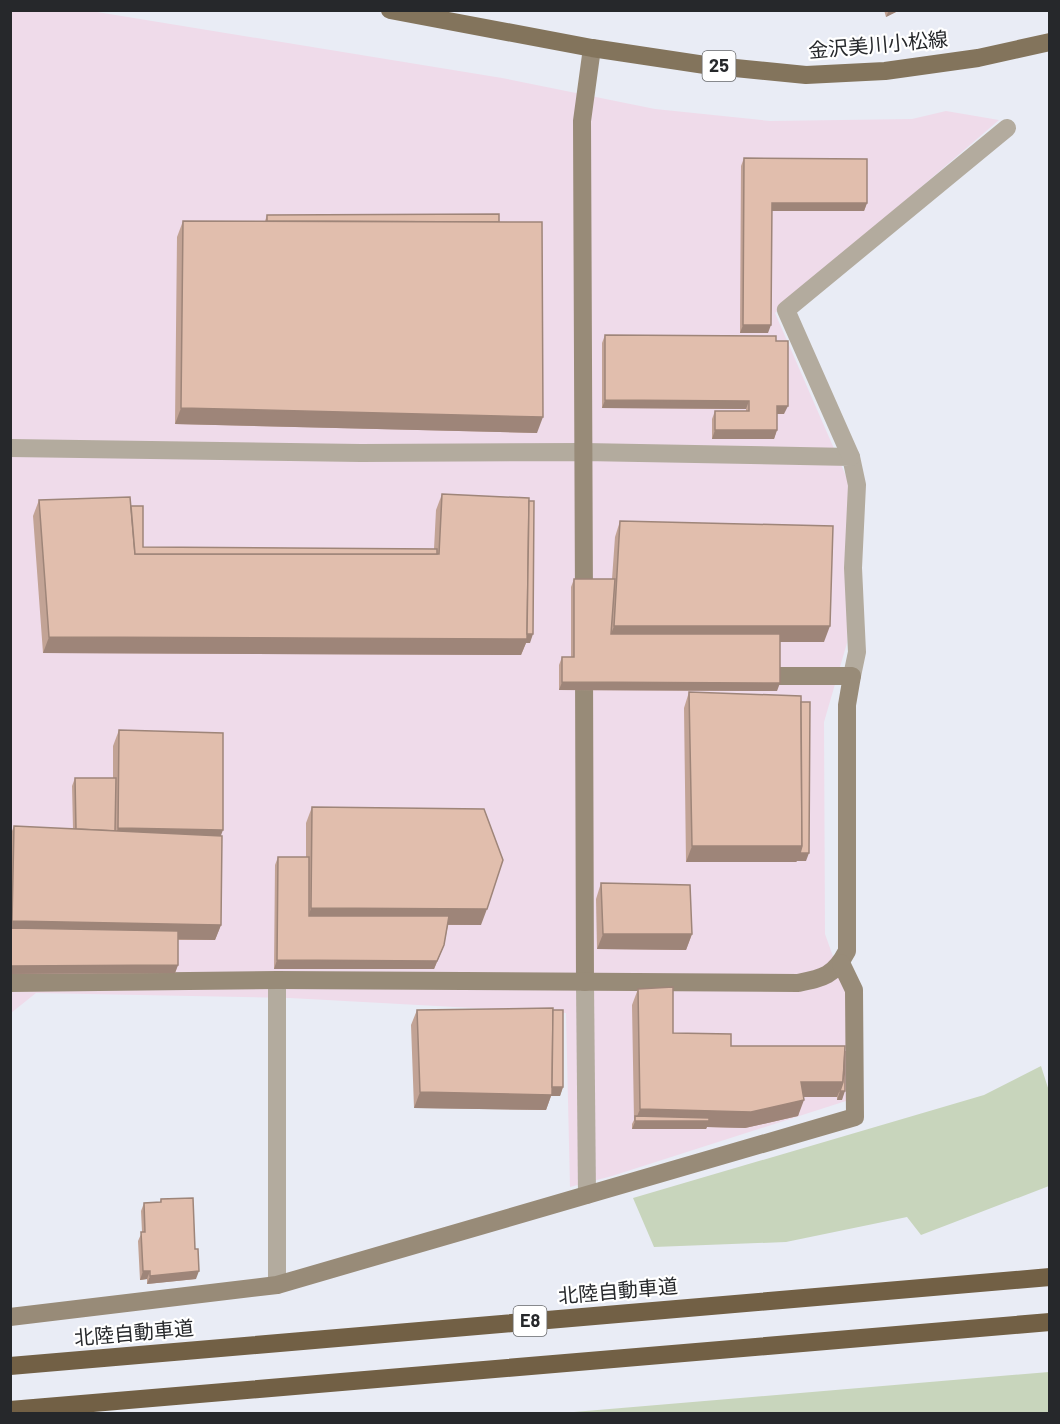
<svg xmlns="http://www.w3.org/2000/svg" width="1060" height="1424" font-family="Barlow,'Noto Sans JP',sans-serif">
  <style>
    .industrial { fill: #efdbea }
    .green { fill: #c8d5bc }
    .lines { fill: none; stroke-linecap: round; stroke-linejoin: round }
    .street { stroke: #b3ab9e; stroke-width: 18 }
    .secondary { stroke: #988b78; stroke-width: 18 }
    .primary { stroke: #83745c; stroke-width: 18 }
    .highway { stroke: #726045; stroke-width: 18 }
    .wall { fill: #c2a395 }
    .shaded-wall { fill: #9e8579 }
    .building { fill: #e1bead; stroke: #9e8579; stroke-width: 1.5 }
    .labels { text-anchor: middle; stroke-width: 4.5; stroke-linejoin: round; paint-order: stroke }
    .shield { fill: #fff; stroke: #67686b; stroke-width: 1.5 }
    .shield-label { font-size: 18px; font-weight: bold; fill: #26282b }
    .street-label { font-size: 20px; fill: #26282b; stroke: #fff }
  </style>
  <rect width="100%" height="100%" fill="#e9ecf5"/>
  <!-- industrial -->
  <polygon class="industrial" points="11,11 91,11 502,78 655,109 770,121 912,119 946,111 999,120 775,313 849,483 847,643 824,722 825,934 849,1001 849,1100 612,1176 570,1187 566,1013 290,998 36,993 11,1013"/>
  <!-- green -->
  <g class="green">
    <polygon points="1041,1066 1049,1091 1049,1186 921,1235 907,1217 786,1242 654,1247 633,1198 984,1095"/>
    <polygon points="1049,1372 1049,1413 562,1413"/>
  </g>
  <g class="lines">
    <!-- street -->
    <g class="street">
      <polyline points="10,448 361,453 584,452 851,457 857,485 853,568 857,652 852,676"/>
      <polyline points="851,457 786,310 1007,128"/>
      <polyline points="585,982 587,1195"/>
      <polyline points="277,1285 277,980"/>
    </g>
    <!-- secondary -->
    <g class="secondary">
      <polyline points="584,602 582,121 592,48"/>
      <polyline points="584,666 585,982"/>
      <path d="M10,983L277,980L798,983C823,978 834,976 847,951V705L852,676H755"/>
      <polyline points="10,1317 277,1285 855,1117 854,990 841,963"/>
    </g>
    <!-- primary -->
    <polyline class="primary" points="390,10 592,48 705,65 806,75 885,71 978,58 1050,42"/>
    <!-- highway -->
    <g class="highway">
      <polyline points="10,1366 1050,1277"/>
      <polyline points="10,1410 1050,1322"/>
    </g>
  </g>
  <!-- wall -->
  <g class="wall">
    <polygon points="884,10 900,10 886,17"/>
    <polygon points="744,158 867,203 864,211 772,211 768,333 740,333 741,166"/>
    <polygon points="267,215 499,222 537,433 175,424 177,237 183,221 265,221"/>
    <polygon points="605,335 784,414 777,414 777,430 774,439 712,439 712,419 715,411 746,411 746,409 602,408 602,343"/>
    <polygon points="442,494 530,643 526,643 521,655 43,653 33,516 39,500 131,506 143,547 434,549 436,510"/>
    <polygon points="620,521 824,642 780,642 777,691 559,690 559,665 562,657 571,657 571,587 574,579 612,579 615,537"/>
    <polygon points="689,692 806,861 797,861 796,862 686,862 684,708"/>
    <polygon points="119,730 221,835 221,925 215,940 178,940 178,965 175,973 10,974 10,836 14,826 73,829 72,786 75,778 113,778 113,746"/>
    <polygon points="312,807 481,925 448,925 444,945 434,969 274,969 275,865 278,857 306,857 306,823"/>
    <polygon points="601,883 692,934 686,950 597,949 596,899"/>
    <polygon points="638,989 673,1033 731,1046 845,1046 842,1100 837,1100 837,1097 803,1097 798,1116 745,1128 707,1127 706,1129 632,1129 632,1124 634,1120 632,1005"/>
    <polygon points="417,1010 563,1087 560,1096 551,1096 546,1110 414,1108 411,1025"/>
    <polygon points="161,1199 196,1279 147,1284 147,1279 140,1280 138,1241 142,1232 141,1211 144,1203 160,1202"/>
  </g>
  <!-- shaded-wall -->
  <g class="shaded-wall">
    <polygon points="889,10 900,10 886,17"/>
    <polygon points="772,203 867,203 864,211 769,211"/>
    <polygon points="743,325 771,325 768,333 740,333"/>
    <polygon points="605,400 749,401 746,409 602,408"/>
    <polygon points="777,406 788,406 784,414 774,414"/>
    <polygon points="181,408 543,417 537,433 175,424"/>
    <polygon points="715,430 777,430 774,439 712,439"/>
    <polygon points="614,626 830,626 824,642 608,642"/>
    <polygon points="533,634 530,643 526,643 521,655 43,653 49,637"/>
    <polygon points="562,682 780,683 777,691 559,690"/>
    <polygon points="118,828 223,830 217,846 114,838"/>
    <polygon points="692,846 802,846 809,853 806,861 797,861 796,862 686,862"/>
    <polygon points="311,908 487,909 481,925 306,924"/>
    <polygon points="12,921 221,925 215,940 10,936 10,925"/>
    <polygon points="603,934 692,934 686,950 597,949"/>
    <polygon points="444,945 434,969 274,969 277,960"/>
    <polygon points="178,965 175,973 10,974 10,966"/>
    <polygon points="801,1082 843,1082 837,1097 795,1097"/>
    <polygon points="549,1087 563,1087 560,1096 551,1096 546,1110 414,1108 420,1092"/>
    <polygon points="840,1091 845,1091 842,1100 837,1100"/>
    <polygon points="804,1100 798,1116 745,1128 707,1127 706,1129 632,1129 640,1109"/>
    <polygon points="143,1271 150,1271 147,1279 140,1280"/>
    <polygon points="199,1271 196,1279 147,1284 150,1276"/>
  </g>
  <!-- building -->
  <g class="building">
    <polygon points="744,158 867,159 867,203 772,203 771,325 743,325"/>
    <polygon points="499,214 499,222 267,221 267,215"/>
    <polygon points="183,221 542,222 543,417 181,408"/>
    <polygon points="605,335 776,336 776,341 788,341 788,406 777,406 777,430 715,430 715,411 749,411 749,401 605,400"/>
    <polygon points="442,494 529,498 527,639 49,637 39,500 130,497 135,554 439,554"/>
    <polygon points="529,501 534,501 533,634 527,634"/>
    <polygon points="131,506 143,506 143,547 437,549 437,554 135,554"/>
    <polygon points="620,521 833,526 830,626 614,626"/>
    <polygon points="574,579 615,579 611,634 780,634 780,683 562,682 562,657 574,657"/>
    <polygon points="689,692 801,696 802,846 692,846"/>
    <polygon points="801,702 810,702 809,853 800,853 802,846"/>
    <polygon points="119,730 223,733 223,830 118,828"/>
    <polygon points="75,778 116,778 115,831 76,829"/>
    <polygon points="312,807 484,809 503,860 487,909 311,908"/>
    <polygon points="14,826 222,836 221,925 12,921"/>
    <polygon points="278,857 309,857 309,916 449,916 444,945 437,961 277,960"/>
    <polygon points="601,883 690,885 692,934 603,934"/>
    <polygon points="10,928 178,931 178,965 10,966"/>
    <polygon points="673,987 673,1033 731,1034 731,1046 845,1046 843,1082 801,1082 804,1100 751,1112 640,1109 638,989"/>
    <polygon points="553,1008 552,1095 420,1092 417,1010"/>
    <polygon points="553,1010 563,1010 563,1087 552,1087"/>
    <polygon points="845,1051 845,1091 840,1091 843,1082"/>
    <polygon points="635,1116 709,1118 709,1121 635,1121"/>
    <polygon points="193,1198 195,1249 198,1249 199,1271 150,1276 150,1271 143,1271 141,1232 145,1232 144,1203 161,1202 161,1199"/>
  </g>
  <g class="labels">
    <!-- shield labels -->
    <g class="shield">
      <rect x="702.5" y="51" width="33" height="30" rx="4.5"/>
      <rect x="513.5" y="1306" width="33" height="30" rx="4.5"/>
    </g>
    <g class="shield-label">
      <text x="719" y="72">25</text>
      <text x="530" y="1327">E8</text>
    </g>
    <!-- street labels -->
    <g class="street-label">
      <text transform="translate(878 45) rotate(-5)" y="7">金沢美川小松線</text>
      <text transform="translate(618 1291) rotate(-5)" y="7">北陸自動車道</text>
      <text transform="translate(134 1333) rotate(-5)" y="7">北陸自動車道</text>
    </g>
  </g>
  <!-- border -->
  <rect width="1060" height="1424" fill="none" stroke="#26282b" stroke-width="24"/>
</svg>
